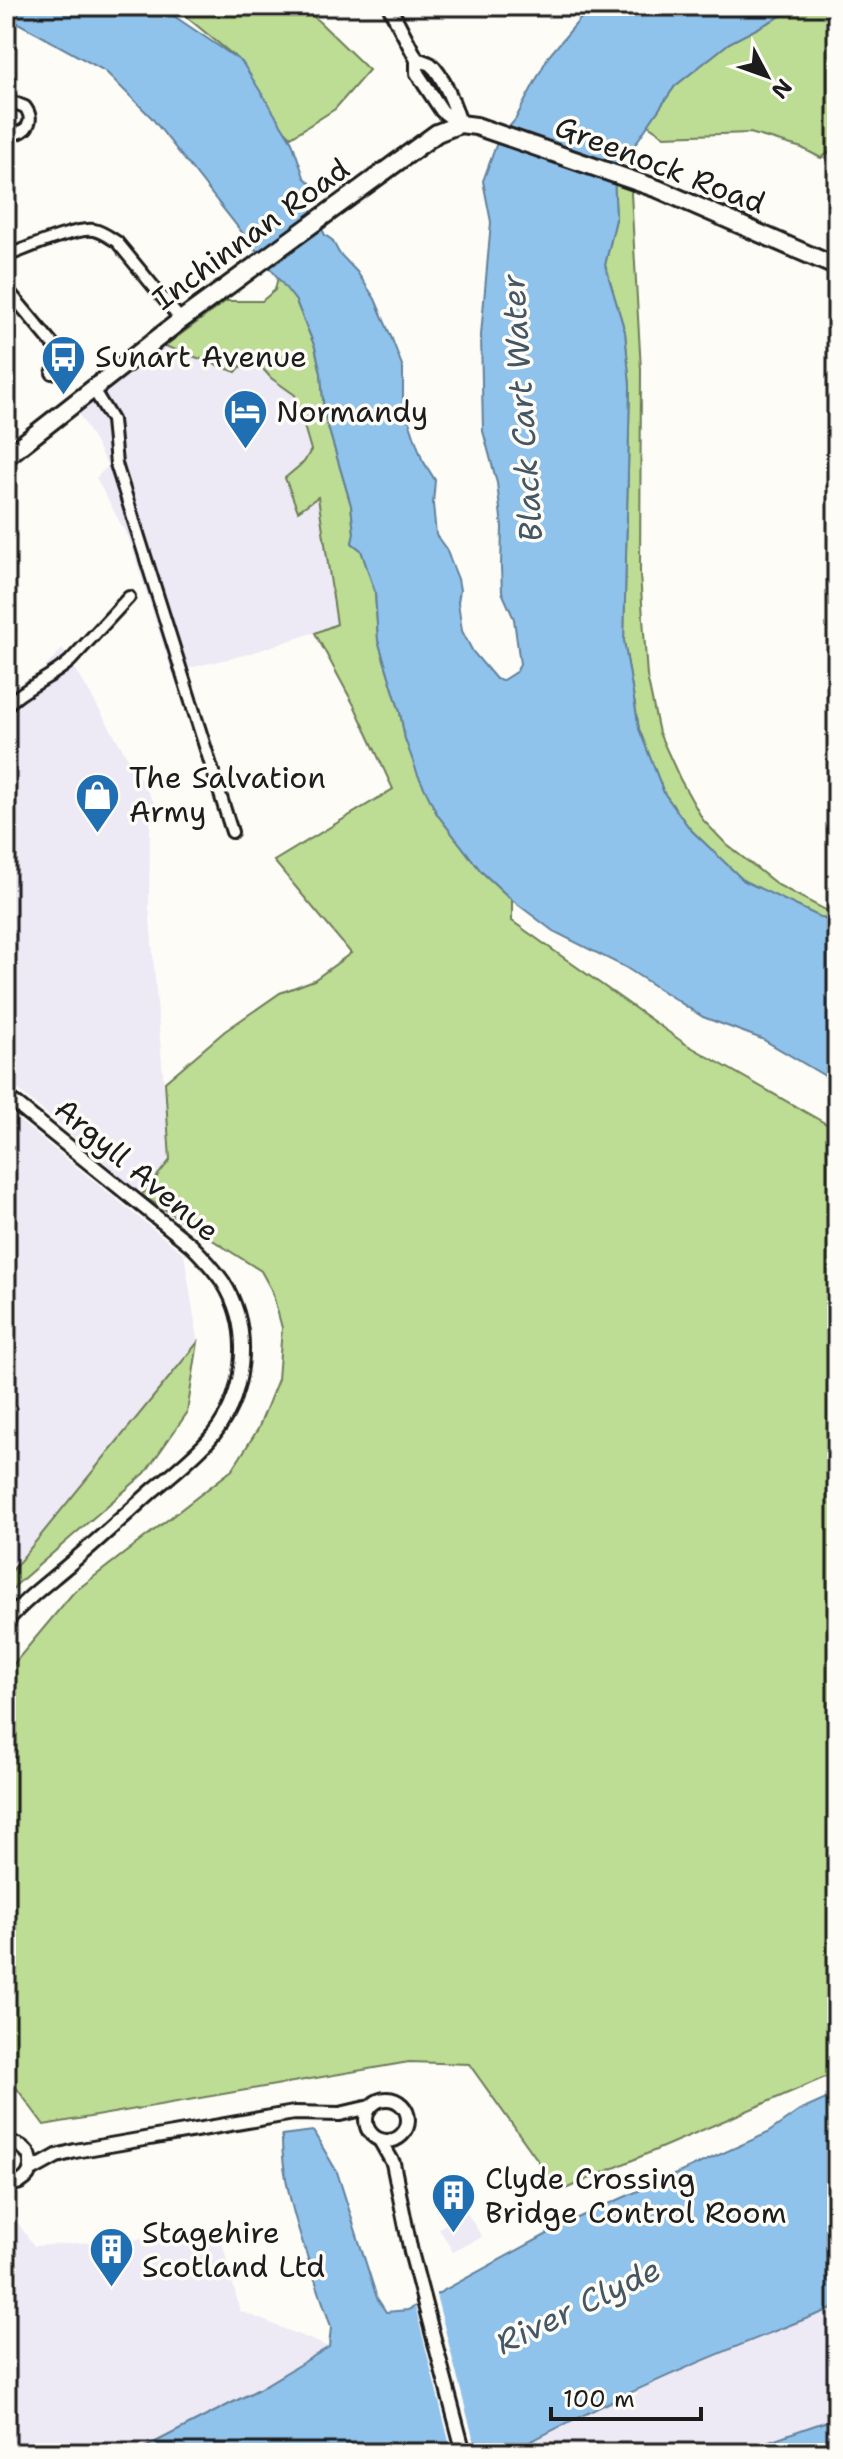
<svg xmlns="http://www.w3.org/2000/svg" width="843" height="2459" font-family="'Shantell Sans',sans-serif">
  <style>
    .built { fill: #ede9f5 }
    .green { fill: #bddc94; stroke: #6c7c58; stroke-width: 2 }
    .water { fill: #90c3ec; stroke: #628099; stroke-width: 2 }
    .pier { fill: #fdfcf7 }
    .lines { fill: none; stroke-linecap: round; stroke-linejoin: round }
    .minor-casing { stroke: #1c1c1c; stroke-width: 16 }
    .tertiary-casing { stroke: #1c1c1c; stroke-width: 18 }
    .primary-casing { stroke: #1c1c1c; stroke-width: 22 }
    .minor { stroke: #fdfcf7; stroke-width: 10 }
    .tertiary { stroke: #fdfcf7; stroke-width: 12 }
    .primary { stroke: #fdfcf7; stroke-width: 16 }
    .labels { text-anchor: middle; stroke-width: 7; stroke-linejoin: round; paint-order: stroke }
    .street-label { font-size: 30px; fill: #1c1c1c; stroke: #fdfcf7 }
    .poi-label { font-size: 30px; fill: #1c1c1c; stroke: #fdfcf7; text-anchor: start }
    .water-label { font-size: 32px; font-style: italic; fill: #455665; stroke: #fdfcf7 }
  </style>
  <rect width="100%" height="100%" fill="#fdfcf7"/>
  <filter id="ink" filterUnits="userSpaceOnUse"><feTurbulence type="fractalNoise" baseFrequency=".0125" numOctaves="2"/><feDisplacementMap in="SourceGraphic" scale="16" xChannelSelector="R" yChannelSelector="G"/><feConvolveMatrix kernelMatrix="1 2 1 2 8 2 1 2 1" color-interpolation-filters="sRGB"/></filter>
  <g filter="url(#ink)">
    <!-- built -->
    <g class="built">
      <polygon points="165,346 236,372 247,358 264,369 271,378 295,395 311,450 304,462 318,496 337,625 248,654 172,672 130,541 96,478 108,466 78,412"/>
      <polygon points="63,648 156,806 150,825 149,907 170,1160 142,1195 6,1079 6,710"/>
      <polygon points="6,1110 184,1254 198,1342 6,1578"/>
      <polygon points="6,2206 34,2246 220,2234 240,2311 329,2347 257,2390 134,2453 6,2453"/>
      <polygon points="467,2213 482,2237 453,2252 439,2228"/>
      <polygon points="837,2309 837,2419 737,2453 509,2453 560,2426 740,2343"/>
    </g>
    <!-- green -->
    <g class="green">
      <polygon points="173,6 303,6 369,70 335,109 291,137 277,123 234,56"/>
      <polygon points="800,6 837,6 837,147 821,158 802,148 750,133 664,136 648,125 675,86 729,43"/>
      <polygon points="614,180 633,188 631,193 641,370 640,574 647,676 659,733 680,779 703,820 727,845 778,885 837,916 837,925 744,881 690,829 664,793 639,729 624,641 630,386 625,332 605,265 616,219"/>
      <polygon points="278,277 296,301 315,347 321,373 324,413 351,505 354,534 352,543 361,550 375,592 378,640 400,712 405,739 437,814 481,871 512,900 512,921 684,1043 837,1130 837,2072 563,2190 552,2176 549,2176 469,2064 409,2062 44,2125 12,2082 6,1992 6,1673 73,1593 232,1470 258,1429 278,1379 282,1328 272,1291 261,1271 142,1195 170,1160 165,1082 225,1031 280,993 314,980 351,953 274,861 393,789 355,707 315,633 337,624 318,497 298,511 285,478 304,462 311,450 295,395 271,378 263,369 247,359 236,372 165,346 226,301 262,301 275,290"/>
      <polygon points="198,1342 187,1413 145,1473 16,1585 6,1599 6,1578"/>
    </g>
    <!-- water -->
    <g class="water">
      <polygon points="6,6 159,6 242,62 292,142 304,177 311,184 310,206 325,235 332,240 339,253 357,272 375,299 392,339 403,368 403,403 422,459 435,480 433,504 436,535 446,549 458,579 460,590 458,602 462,631 473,652 496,679 503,680 517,671 520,664 514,619 502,592 501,567 502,527 497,483 483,431 481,335 491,222 483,181 498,140 515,120 548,57 591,6 800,6 729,43 675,86 614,175 616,219 605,265 625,332 630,386 624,641 639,729 664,793 690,829 744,881 837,925 837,1083 762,1039 703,1017 625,967 553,931 512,900 481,871 437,814 418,775 405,739 400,712 378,640 375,592 361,550 352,543 354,533 351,505 324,413 321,373 315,347 296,301 151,117 105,71 16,22 6,12"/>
      <path d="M837,2094V2307C725,2349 615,2396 509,2453H134L257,2390L329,2347L331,2327C313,2270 281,2195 282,2135L313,2131L337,2172L377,2298L386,2312L408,2310L573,2220L766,2134L799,2111Z"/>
      <polygon points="836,2418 837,2453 734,2453"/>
    </g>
    <!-- pier -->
    <polygon class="pier" points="435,2291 477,2453 452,2453 414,2302"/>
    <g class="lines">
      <defs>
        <g id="minor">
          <path d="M6,106L15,103L25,107C35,120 28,133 11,134L6,129"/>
          <path d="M6,256C26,249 75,227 94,230C103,232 109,237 117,242L181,320"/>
          <polyline points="6,288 67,361"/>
          <polyline points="52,373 76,354"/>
          <polyline points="93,389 112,420 116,464 232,832"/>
          <path d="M6,706C26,686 50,679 70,661L129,597"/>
        </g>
        <g id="tertiary">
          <polyline points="389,6 417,60 417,73 442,111 460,124"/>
          <path d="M417,60C420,60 428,63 430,64C443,74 456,109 460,124"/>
          <path d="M6,1096L191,1245C203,1257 214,1269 223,1282C254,1331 246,1400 207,1442C190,1460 171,1475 152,1491C123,1517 95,1543 65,1568C45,1585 22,1602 6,1622"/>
          <circle cx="387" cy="2120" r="21"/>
          <polyline points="380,2140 393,2163 411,2252 464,2453"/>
          <path d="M6,2144C39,2141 40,2187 6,2184"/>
          <polyline points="30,2171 57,2156 75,2151 294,2113 340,2114 370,2107"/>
        </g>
        <polyline id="primary" points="6,457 181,320 437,133 460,124 476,126 658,189 837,267"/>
      </defs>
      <!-- minor casing -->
      <use href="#minor" class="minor-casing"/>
      <!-- tertiary casing -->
      <use href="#tertiary" class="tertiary-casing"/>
      <!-- primary casing -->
      <use href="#primary" class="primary-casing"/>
      <!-- minor -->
      <use href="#minor" class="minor"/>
      <!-- tertiary -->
      <use href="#tertiary" class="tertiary"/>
      <!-- primary -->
      <use href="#primary" class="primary"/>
    </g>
  </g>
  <!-- icons -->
  <defs>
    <symbol id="bus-pin" viewBox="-11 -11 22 30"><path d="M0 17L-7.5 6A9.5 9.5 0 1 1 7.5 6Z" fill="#1f6fb2" stroke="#fdfcf7"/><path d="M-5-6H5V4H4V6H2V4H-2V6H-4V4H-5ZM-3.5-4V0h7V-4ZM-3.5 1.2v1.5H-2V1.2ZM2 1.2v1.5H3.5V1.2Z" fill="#fff"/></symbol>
    <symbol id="hotel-pin" viewBox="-11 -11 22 30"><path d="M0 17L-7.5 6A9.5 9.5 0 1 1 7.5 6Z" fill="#1f6fb2" stroke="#fdfcf7"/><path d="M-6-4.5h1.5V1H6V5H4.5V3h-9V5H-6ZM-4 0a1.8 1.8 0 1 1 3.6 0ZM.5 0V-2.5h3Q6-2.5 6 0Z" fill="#fff"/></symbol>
    <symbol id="shop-pin" viewBox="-11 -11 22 30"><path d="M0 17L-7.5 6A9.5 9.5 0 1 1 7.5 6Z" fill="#1f6fb2" stroke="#fdfcf7"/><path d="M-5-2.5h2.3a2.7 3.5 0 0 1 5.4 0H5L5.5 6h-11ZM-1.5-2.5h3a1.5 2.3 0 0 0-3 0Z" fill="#fff"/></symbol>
    <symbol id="building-pin" viewBox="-11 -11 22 30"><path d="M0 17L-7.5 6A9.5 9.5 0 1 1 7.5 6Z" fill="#1f6fb2" stroke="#fdfcf7"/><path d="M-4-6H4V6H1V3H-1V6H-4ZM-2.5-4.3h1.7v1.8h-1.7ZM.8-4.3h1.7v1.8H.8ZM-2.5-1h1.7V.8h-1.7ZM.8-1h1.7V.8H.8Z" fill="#fff"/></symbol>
  </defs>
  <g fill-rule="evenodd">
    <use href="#bus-pin" x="38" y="332" width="51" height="69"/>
    <use href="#hotel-pin" x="220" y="386" width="51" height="69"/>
    <use href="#shop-pin" x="72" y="770" width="51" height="69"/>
    <use href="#building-pin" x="428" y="2170" width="51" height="69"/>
    <use href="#building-pin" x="86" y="2224" width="51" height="69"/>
  </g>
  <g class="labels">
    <!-- street labels -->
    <g class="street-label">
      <text transform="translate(660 165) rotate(21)" y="10">Greenock Road</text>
      <text transform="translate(251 234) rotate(-36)" y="10">Inchinnan Road</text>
      <text transform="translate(137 1170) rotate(40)" y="10">Argyll Avenue</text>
    </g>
    <!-- poi labels -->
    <g class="poi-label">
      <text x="95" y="367">Sunart Avenue</text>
      <text x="276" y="422">Normandy</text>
      <text x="129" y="788">The Salvation<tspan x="129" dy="34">Army</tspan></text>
      <text x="485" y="2189">Clyde Crossing<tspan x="485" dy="34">Bridge Control Room</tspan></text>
      <text x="142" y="2243">Stagehire<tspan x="142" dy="34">Scotland Ltd</tspan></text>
    </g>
    <!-- water labels -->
    <g class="water-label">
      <text transform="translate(522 408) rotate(-94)" y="11">Black Cart Water</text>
      <text transform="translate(578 2306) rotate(-26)" y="11">River Clyde</text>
    </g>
  </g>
  <!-- margin -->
  <rect width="843" height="2459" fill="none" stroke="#fdfcf7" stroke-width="32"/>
  <rect x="16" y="16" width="811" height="2427" fill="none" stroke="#1c1c1c" stroke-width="3" filter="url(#ink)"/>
  <!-- north arrow -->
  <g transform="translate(767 76) rotate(131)" stroke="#fdfcf7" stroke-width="6" paint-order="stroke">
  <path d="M0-6L14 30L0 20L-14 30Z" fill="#1c1c1c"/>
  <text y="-12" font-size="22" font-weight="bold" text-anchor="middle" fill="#1c1c1c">N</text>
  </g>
  <!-- scale -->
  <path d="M551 2407v12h150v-12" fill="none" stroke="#1c1c1c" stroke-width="4"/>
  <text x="563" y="2407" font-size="24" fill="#1c1c1c" stroke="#fdfcf7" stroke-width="6" paint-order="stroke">100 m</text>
</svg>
